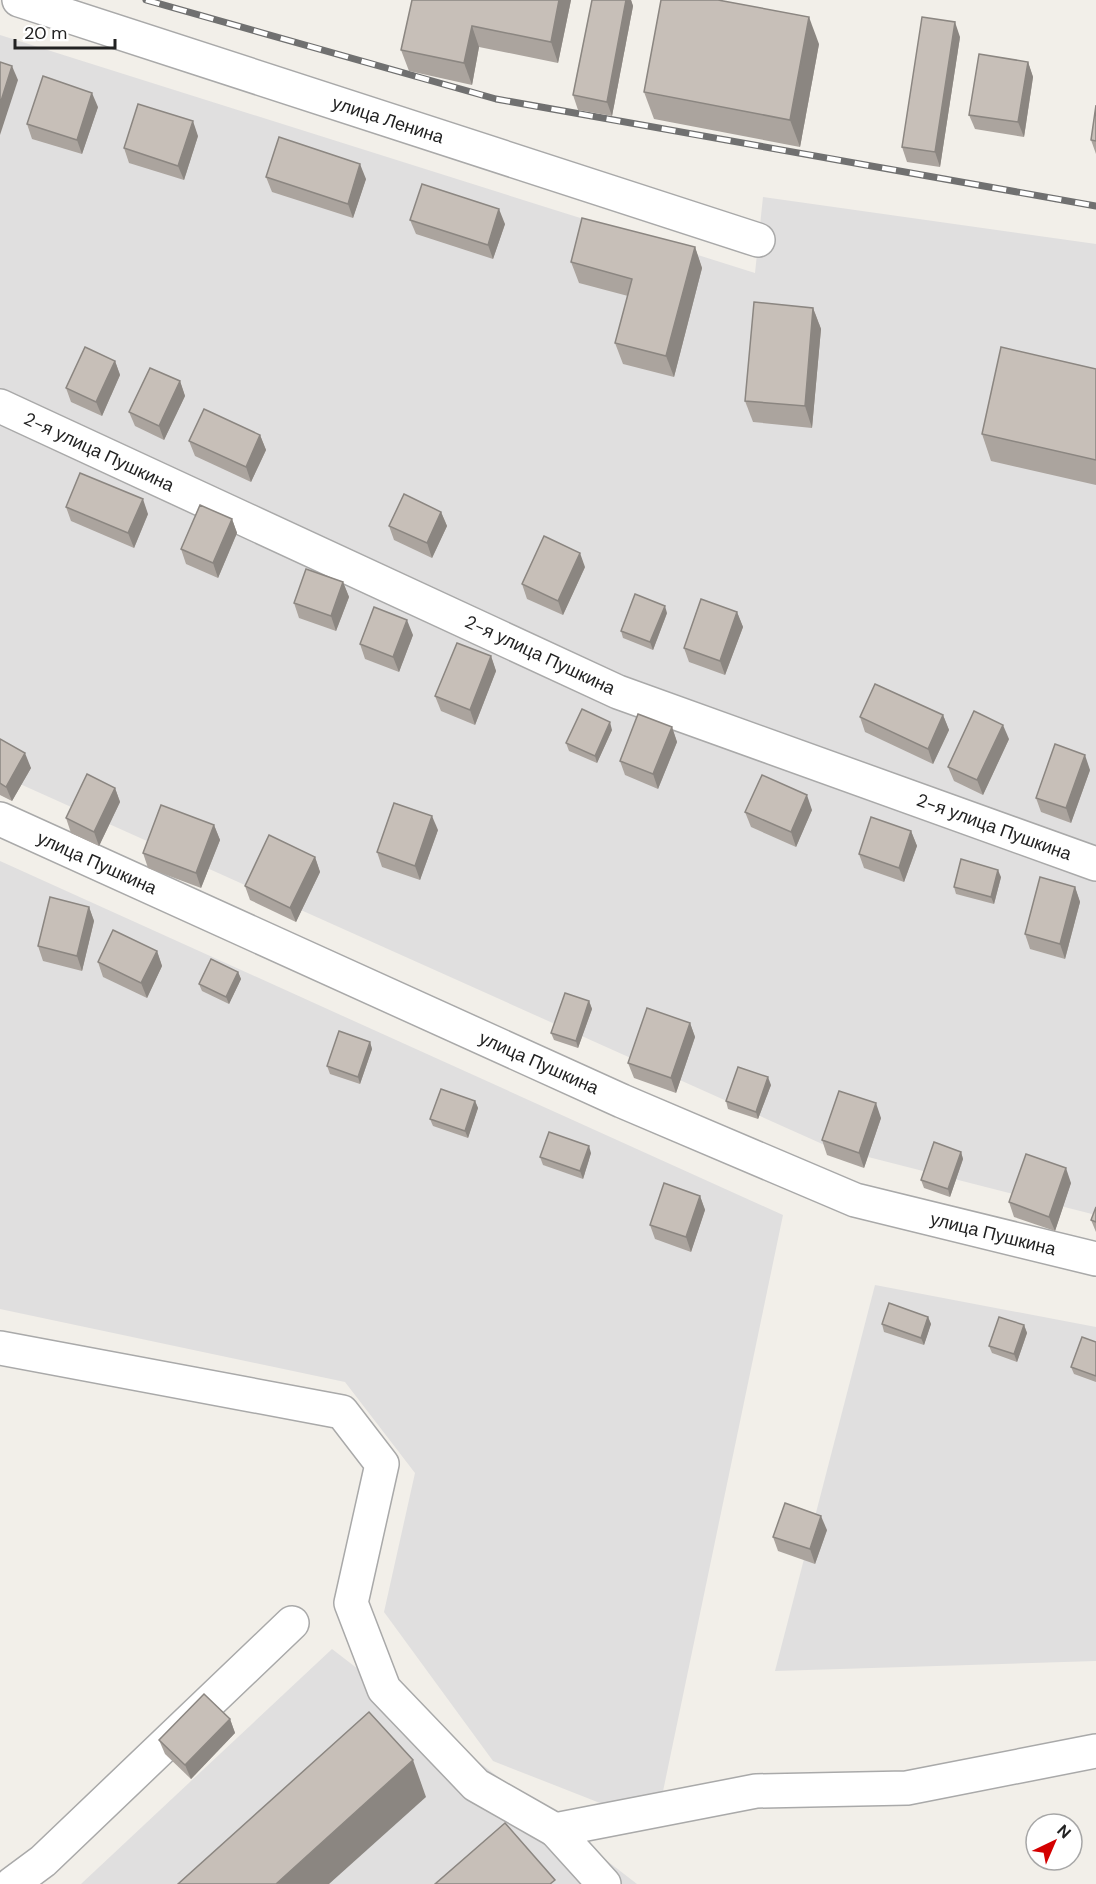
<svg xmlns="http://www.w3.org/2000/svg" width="1096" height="1884" font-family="'DM Sans',sans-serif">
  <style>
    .residential { fill: #e0dfdf }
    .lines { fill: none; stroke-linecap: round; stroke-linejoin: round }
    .minor-casing { stroke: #a9a9a9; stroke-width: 36 }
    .minor { stroke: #fff; stroke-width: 33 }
    .rail-casing { stroke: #707070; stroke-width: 7 }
    .rail { stroke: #fff; stroke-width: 4.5; stroke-dasharray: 14; stroke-linecap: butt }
    .wall { fill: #aba49e }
    .shaded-wall { fill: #8b8681 }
    .building { fill: #c7bfb8; stroke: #8b8681; stroke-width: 1.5 }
    .labels { text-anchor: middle; stroke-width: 6; stroke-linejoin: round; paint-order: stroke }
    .street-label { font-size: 18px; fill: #222; stroke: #fff }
  </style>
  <rect width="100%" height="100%" fill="#f2efe9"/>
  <!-- residential -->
  <g class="residential">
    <polygon points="0,35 755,273 763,197 1096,244 1096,1215 829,1147 0,775"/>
    <polygon points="0,861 783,1215 656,1825 493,1761 384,1612 415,1473 345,1382 0,1309"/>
    <polygon points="875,1285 1096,1327 1096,1661 775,1671"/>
    <polygon points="332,1649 637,1884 81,1884"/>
  </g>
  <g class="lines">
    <defs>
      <g id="minor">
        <polyline points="19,0 758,240"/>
        <polyline points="0,406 618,692 1096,864"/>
        <polyline points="0,819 622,1101 855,1200 1096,1259"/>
        <polyline points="0,1348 342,1412 382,1464 351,1603 384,1689 476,1785 555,1830"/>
        <polyline points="12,1884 43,1861 292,1623"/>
        <polyline points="604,1884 555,1830 756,1791 907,1788 1096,1751"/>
      </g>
    </defs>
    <!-- minor casing -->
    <use href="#minor" class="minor-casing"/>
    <!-- minor -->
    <use href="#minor" class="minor"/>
    <defs>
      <polyline id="rail" points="146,0 496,99 1096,206"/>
    </defs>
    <!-- rail casing -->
    <use href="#rail" class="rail-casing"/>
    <!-- rail -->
    <use href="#rail" class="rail"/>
  </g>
  <!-- wall -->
  <g class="wall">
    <polygon points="412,0 571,0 558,63 479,47 472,85 409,71 401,50"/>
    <polygon points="592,0 631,0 633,6 612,116 578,110 573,95"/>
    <polygon points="960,37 940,167 907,162 902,147"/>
    <polygon points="819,44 800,147 654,119 644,92"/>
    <polygon points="1028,62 1033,77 1024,137 975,129 969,115"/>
    <polygon points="1096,105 1096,154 1091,140"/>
    <polygon points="98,107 82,154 32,139 27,124"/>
    <polygon points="198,136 184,180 129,163 124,148"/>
    <polygon points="266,177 366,179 353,218 272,192"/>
    <polygon points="410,220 505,224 493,259 416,234"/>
    <polygon points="695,247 702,268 674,377 623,364 615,343 628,296 579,283 571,262"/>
    <polygon points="813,308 821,329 812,428 753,422 745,401"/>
    <polygon points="115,361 120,375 102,416 71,402 66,388"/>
    <polygon points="1096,369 1096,485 991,461 982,434"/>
    <polygon points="180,381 185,396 164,440 135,426 129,412"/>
    <polygon points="260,435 266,450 251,482 195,456 189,441"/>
    <polygon points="66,507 148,514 134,548 71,521"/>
    <polygon points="441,512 447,526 432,558 394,540 389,526"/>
    <polygon points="232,519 237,533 218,578 186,564 181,549"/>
    <polygon points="585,567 563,615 527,599 522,584"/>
    <polygon points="343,582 349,597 336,631 299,618 294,603"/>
    <polygon points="737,612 743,627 725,675 689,662 684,648"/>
    <polygon points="667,613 653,650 623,638 621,631"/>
    <polygon points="413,635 399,672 365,659 360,644"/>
    <polygon points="491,656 496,671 475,725 441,711 435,696"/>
    <polygon points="943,715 949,730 933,764 865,732 860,717"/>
    <polygon points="672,727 677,742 658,789 625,775 620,761"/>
    <polygon points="612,730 597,763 569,751 566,743"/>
    <polygon points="0,739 31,768 12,801 0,795"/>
    <polygon points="1009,739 983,795 954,781 948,767"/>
    <polygon points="1090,770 1071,823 1041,812 1036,798"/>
    <polygon points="115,788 120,802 99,846 71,833 66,818"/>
    <polygon points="812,810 796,847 751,827 745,812"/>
    <polygon points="214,825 220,840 201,888 148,868 143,853"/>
    <polygon points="438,830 420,880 382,867 377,852"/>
    <polygon points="911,831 917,846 904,882 864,868 859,854"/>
    <polygon points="315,857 320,872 296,922 250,900 245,886"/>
    <polygon points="1001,877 994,904 956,894 954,887"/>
    <polygon points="1075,887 1080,902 1065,959 1030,949 1025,934"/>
    <polygon points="89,907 94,921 82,971 43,961 38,946"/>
    <polygon points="157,951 162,966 147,998 103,977 98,962"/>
    <polygon points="238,972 241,979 229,1004 202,991 199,984"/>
    <polygon points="589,1001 592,1009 578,1048 554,1040 551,1033"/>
    <polygon points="690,1023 695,1037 676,1093 634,1078 628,1063"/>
    <polygon points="370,1042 372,1049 360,1084 330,1074 327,1066"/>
    <polygon points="771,1085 758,1119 728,1109 726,1101"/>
    <polygon points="475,1101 478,1108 468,1138 433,1126 430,1119"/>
    <polygon points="881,1118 864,1168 827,1155 822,1140"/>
    <polygon points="961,1152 963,1159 950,1197 924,1188 921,1180"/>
    <polygon points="591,1153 583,1179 543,1165 540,1157"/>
    <polygon points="1071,1183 1055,1231 1014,1217 1009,1202"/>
    <polygon points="700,1196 705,1210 691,1252 655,1239 650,1225"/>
    <polygon points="1096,1207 1096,1232 1091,1220"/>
    <polygon points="928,1317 931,1324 924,1345 884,1332 882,1324"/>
    <polygon points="1024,1325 1027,1333 1017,1362 992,1353 989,1346"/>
    <polygon points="1096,1342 1096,1382 1074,1374 1071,1367"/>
    <polygon points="827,1530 815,1564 778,1551 773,1537"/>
    <polygon points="230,1719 235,1733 191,1779 165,1754 159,1740"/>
  </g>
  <!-- shaded-wall -->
  <g class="shaded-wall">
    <polygon points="559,0 571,0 558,63 551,42"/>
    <polygon points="626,0 631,0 633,6 612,116 607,102"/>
    <polygon points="809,17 819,44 800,147 790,120"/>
    <polygon points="955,22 960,37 940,167 935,152"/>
    <polygon points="472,26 479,47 472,85 464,63"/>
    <polygon points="1028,62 1033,77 1024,137 1018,122"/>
    <polygon points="12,66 18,80 0,135 0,104"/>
    <polygon points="92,93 98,107 82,154 77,140"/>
    <polygon points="193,121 198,136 184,180 178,166"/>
    <polygon points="360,164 366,179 353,218 348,204"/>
    <polygon points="499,209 505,224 493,259 488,245"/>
    <polygon points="695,247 702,268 674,377 666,356"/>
    <polygon points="813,308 821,329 812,428 805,406"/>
    <polygon points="115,361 120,375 102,416 96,402"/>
    <polygon points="180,381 185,396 164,440 159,426"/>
    <polygon points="260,435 266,450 251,482 246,467"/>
    <polygon points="143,499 148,514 134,548 128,533"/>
    <polygon points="441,512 447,526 432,558 427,543"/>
    <polygon points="232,519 237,533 218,578 213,563"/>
    <polygon points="580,553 585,567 563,615 558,601"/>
    <polygon points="343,582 349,597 336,631 331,616"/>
    <polygon points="665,606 667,613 653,650 650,642"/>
    <polygon points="737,612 743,627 725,675 720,661"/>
    <polygon points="407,620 413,635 399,672 393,657"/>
    <polygon points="491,656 496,671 475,725 470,710"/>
    <polygon points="943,715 949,730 933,764 928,749"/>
    <polygon points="610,722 612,730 597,763 595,756"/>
    <polygon points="1003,725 1009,739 983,795 977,780"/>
    <polygon points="672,727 677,742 658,789 653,774"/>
    <polygon points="25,753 31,768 12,801 6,787"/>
    <polygon points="1085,755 1090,770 1071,823 1066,808"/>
    <polygon points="115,788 120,802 99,846 94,832"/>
    <polygon points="807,795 812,810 796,847 791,832"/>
    <polygon points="432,816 438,830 420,880 415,866"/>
    <polygon points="214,825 220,840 201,888 196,873"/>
    <polygon points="911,831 917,846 904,882 899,868"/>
    <polygon points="315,857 320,872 296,922 290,908"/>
    <polygon points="998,870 1001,877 994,904 991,897"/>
    <polygon points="1075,887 1080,902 1065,959 1060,944"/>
    <polygon points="89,907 94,921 82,971 77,956"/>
    <polygon points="157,951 162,966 147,998 141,983"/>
    <polygon points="238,972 241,979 229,1004 226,997"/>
    <polygon points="589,1001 592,1009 578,1048 576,1041"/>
    <polygon points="690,1023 695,1037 676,1093 671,1078"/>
    <polygon points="370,1042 372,1049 360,1084 358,1077"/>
    <polygon points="768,1077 771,1085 758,1119 756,1112"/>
    <polygon points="475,1101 478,1108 468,1138 465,1131"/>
    <polygon points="876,1103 881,1118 864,1168 859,1153"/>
    <polygon points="589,1146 591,1153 583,1179 580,1171"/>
    <polygon points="961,1152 963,1159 950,1197 948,1189"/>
    <polygon points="1066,1168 1071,1183 1055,1231 1049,1217"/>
    <polygon points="700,1196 705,1210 691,1252 686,1237"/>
    <polygon points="928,1317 931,1324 924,1345 921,1338"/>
    <polygon points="1024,1325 1027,1333 1017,1362 1014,1354"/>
    <polygon points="821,1516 827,1530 815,1564 810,1549"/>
    <polygon points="230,1719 235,1733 191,1779 185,1765"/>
    <polygon points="413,1760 426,1797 329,1884 276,1884"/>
  </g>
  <!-- building -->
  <g class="building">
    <polygon points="412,0 559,0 551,42 472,26 464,63 401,50"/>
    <polygon points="592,0 626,0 607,102 573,95"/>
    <polygon points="661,0 718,0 809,17 790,120 644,92"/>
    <polygon points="922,17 955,22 935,152 902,147"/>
    <polygon points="979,54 1028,62 1018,122 969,115"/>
    <polygon points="0,62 12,66 0,104"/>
    <polygon points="43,76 92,93 77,140 27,124"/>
    <polygon points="138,104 193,121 178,166 124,148"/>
    <polygon points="1096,105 1096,141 1091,140"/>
    <polygon points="279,137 360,164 348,204 266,177"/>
    <polygon points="422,184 499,209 488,245 410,220"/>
    <polygon points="582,218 695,247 666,356 615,343 632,279 571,262"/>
    <polygon points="754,302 813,308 805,406 745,401"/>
    <polygon points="85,347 115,361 96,402 66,388"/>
    <polygon points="1001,347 1096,369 1096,460 982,434"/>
    <polygon points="150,368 180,381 159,426 129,412"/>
    <polygon points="204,409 260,435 246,467 189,441"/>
    <polygon points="80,473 143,499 128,533 66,507"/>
    <polygon points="404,494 441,512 427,543 389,526"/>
    <polygon points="200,505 232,519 213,563 181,549"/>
    <polygon points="544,536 580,553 558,601 522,584"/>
    <polygon points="306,569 343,582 331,616 294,603"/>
    <polygon points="635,594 665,606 650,642 621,631"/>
    <polygon points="701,599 737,612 720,661 684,648"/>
    <polygon points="374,607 407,620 393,657 360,644"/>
    <polygon points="457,643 491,656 470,710 435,696"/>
    <polygon points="875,684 943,715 928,749 860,717"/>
    <polygon points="582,709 610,722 595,756 566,743"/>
    <polygon points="974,711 1003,725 977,780 948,767"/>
    <polygon points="638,714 672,727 653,774 620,761"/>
    <polygon points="0,739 25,753 6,787 0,783"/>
    <polygon points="1055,744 1085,755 1066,808 1036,798"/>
    <polygon points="87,774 115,788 94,832 66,818"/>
    <polygon points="762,775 807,795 791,832 745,812"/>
    <polygon points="394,803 432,816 415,866 377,852"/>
    <polygon points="161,805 214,825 196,873 143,853"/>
    <polygon points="871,817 911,831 899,868 859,854"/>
    <polygon points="269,835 315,857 290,908 245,886"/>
    <polygon points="961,859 998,870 991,897 954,887"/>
    <polygon points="1040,877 1075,887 1060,944 1025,934"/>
    <polygon points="50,897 89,907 77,956 38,946"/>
    <polygon points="113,930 157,951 141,983 98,962"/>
    <polygon points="211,959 238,972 226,997 199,984"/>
    <polygon points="565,993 589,1001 576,1041 551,1033"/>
    <polygon points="647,1008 690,1023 671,1078 628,1063"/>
    <polygon points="339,1031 370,1042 358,1077 327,1066"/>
    <polygon points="738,1067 768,1077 756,1112 726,1101"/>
    <polygon points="441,1089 475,1101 465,1131 430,1119"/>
    <polygon points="839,1091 876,1103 859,1153 822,1140"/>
    <polygon points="549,1132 589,1146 580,1171 540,1157"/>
    <polygon points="934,1142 961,1152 948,1189 921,1180"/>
    <polygon points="1026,1154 1066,1168 1049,1217 1009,1202"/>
    <polygon points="664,1183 700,1196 686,1237 650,1225"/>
    <polygon points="1096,1207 1096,1222 1091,1220"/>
    <polygon points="889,1303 928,1317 921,1338 882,1324"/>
    <polygon points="999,1317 1024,1325 1014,1354 989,1346"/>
    <polygon points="1082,1337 1096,1342 1096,1376 1071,1367"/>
    <polygon points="785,1503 821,1516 810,1549 773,1537"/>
    <polygon points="204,1694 230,1719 185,1765 159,1740"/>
    <polygon points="369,1712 413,1760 276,1884 178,1884"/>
    <polygon points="505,1823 555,1880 550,1884 435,1884"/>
  </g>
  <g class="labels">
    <!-- street labels -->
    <g class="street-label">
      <text transform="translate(388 120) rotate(18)" y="6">улица Ленина</text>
      <text transform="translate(99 452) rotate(25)" y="6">2-я улица Пушкина</text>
      <text transform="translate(540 655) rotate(25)" y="6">2-я улица Пушкина</text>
      <text transform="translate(994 827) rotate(20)" y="6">2-я улица Пушкина</text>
      <text transform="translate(97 863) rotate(24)" y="6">улица Пушкина</text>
      <text transform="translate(539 1063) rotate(24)" y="6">улица Пушкина</text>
      <text transform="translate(993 1234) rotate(14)" y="6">улица Пушкина</text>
    </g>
  </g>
  <!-- north arrow -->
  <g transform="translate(1054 1842) rotate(44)"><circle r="28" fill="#ffffff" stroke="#a7a7a7" stroke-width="1.5"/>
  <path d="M0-4.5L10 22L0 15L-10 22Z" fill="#d40000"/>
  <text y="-9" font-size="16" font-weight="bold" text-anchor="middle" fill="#222222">N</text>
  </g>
  <!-- scale -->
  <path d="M15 39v9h100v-9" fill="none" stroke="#222222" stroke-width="3"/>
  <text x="24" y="39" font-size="18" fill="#222222" stroke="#ffffff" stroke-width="4.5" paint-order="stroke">20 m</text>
</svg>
